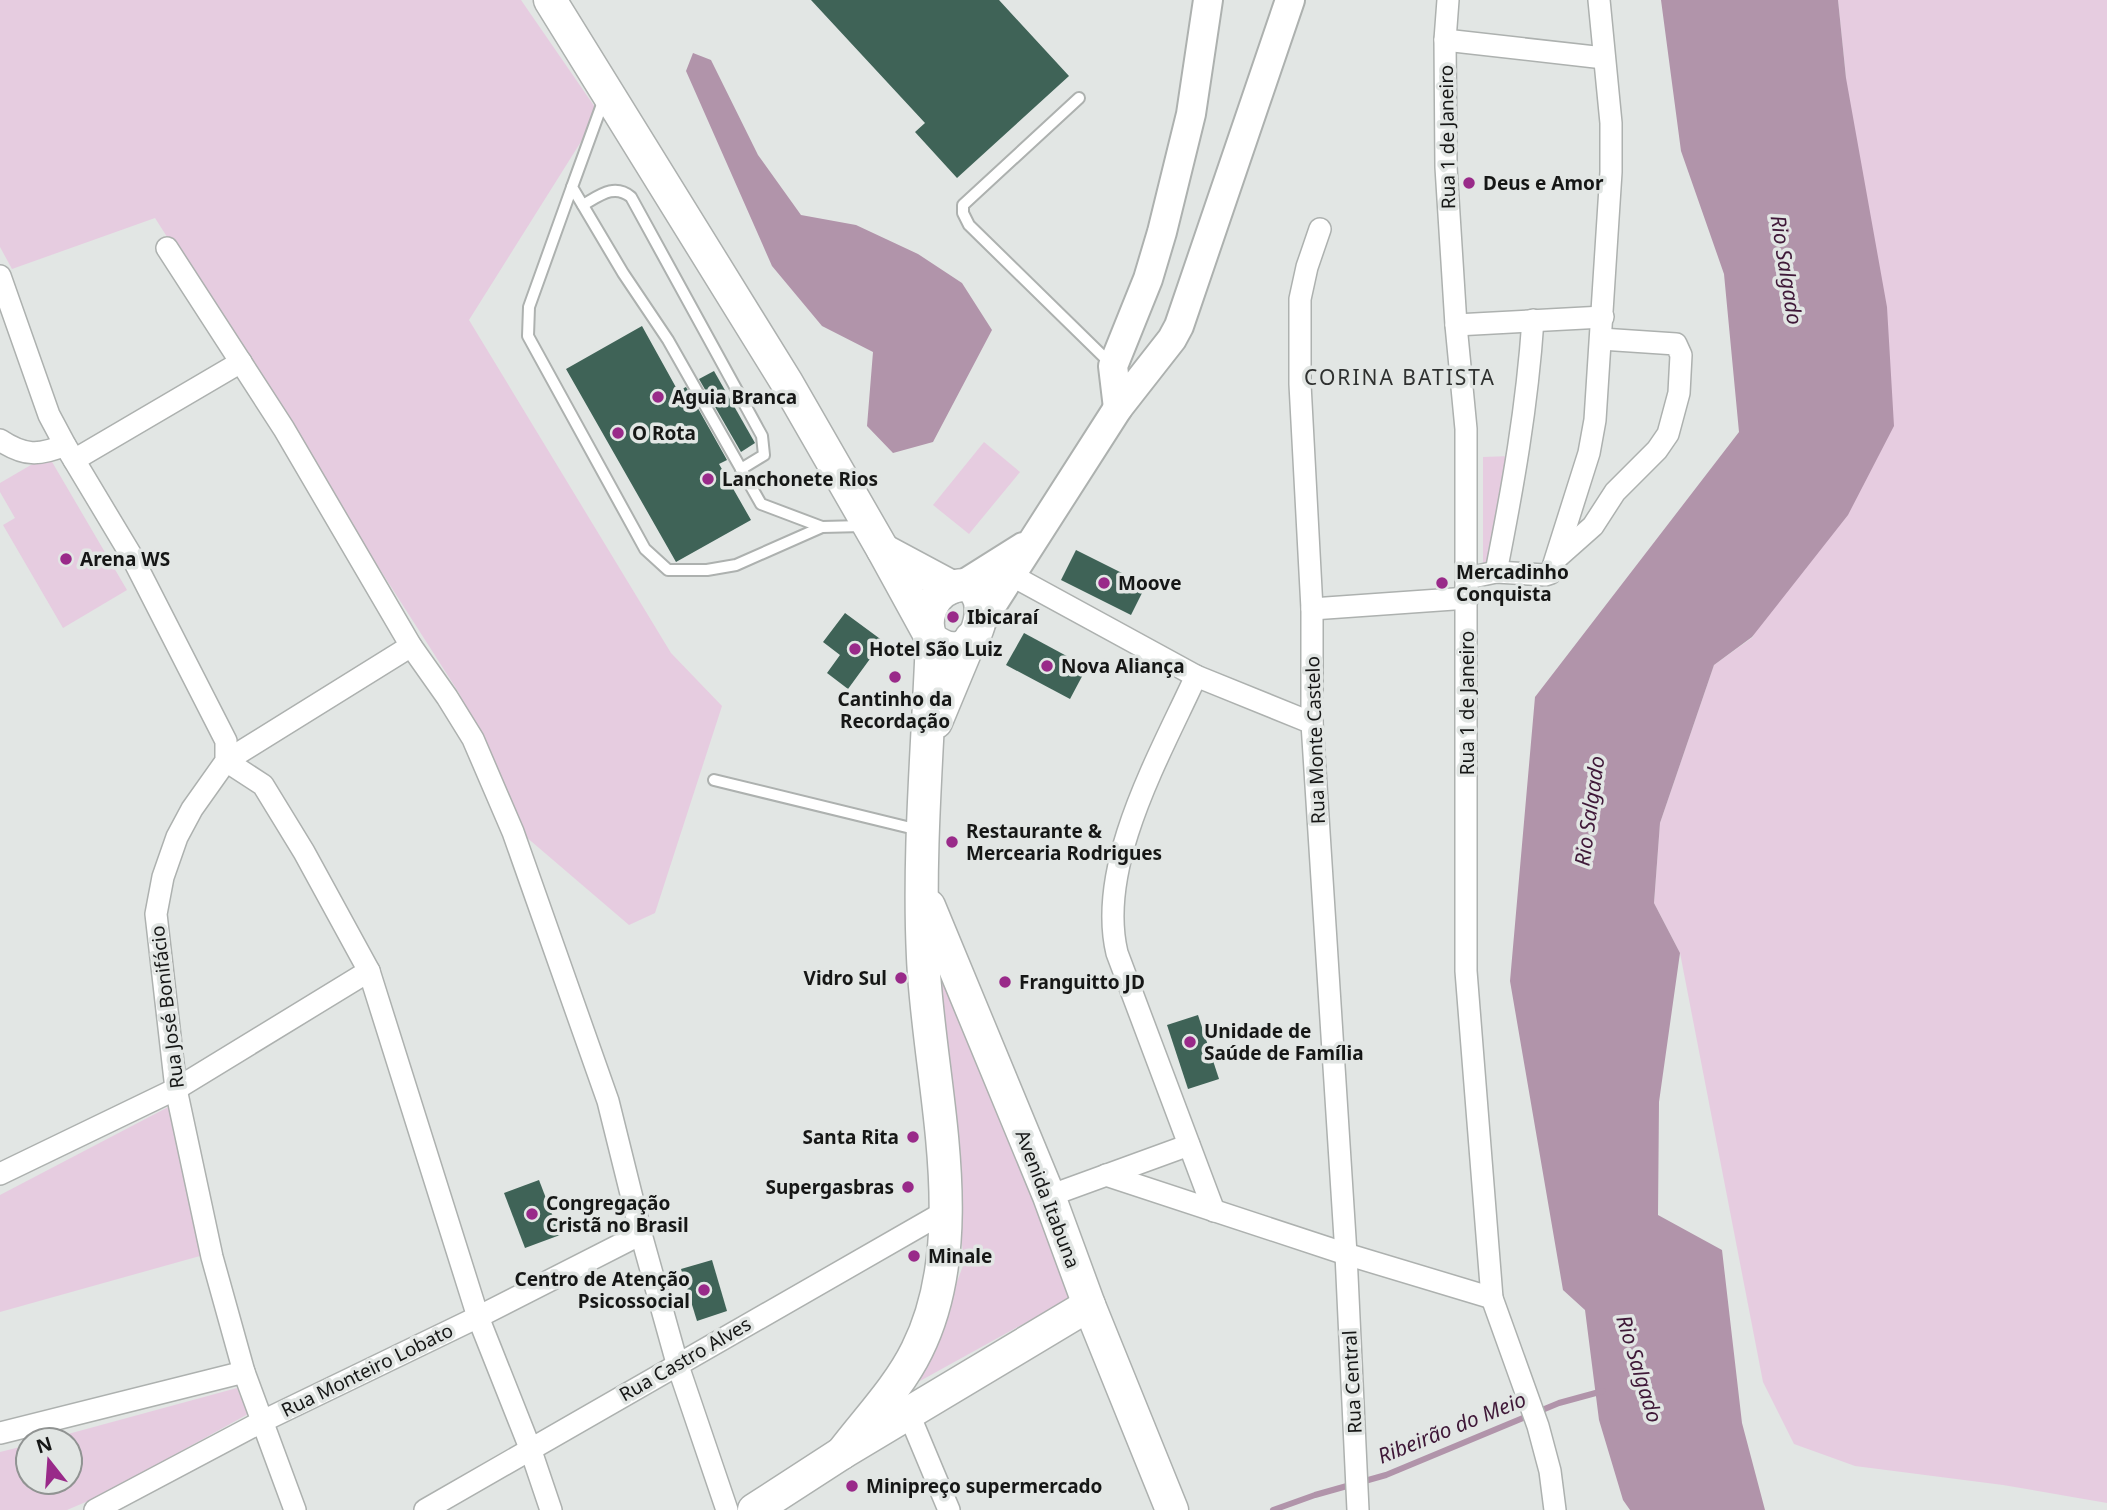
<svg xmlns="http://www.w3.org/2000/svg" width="2107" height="1510" font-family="'Noto Sans',sans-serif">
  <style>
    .green { fill: #e6cce0 }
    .water { fill: #b194aa }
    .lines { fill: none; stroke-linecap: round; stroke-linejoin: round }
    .stream { stroke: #b194aa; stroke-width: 6 }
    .building { fill: #3f6357 }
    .service-casing { stroke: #adb1af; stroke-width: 14 }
    .minor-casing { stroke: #adb1af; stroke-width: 24 }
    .tertiary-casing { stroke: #adb1af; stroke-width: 32 }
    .secondary-casing { stroke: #adb1af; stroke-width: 35 }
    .service { stroke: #fff; stroke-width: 10 }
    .minor { stroke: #fff; stroke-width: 21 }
    .tertiary { stroke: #fff; stroke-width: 28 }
    .secondary { stroke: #fff; stroke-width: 32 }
    .poi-dot { fill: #992a89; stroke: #e2e6e4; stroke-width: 2.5 }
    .labels { text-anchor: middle; stroke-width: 7; stroke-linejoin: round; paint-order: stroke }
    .street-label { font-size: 19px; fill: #161716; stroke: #e2e6e4 }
    .poi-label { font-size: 19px; font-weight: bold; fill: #161716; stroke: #e2e6e4; text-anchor: start }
    .water-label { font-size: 21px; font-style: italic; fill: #3f1838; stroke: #e2e6e4 }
    .neighbourhood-label { font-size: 21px; letter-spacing: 2px; fill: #2f3130; stroke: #e2e6e4 }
  </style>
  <rect width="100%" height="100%" fill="#e2e6e4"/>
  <!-- green -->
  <g class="green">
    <polygon points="0,0 521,0 599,113 469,320 671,653 722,706 655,913 629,925 525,836 459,693 155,218 12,269 0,247"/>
    <polygon points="1838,0 2107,0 2107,1503 2003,1485 1855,1466 1794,1444 1763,1382 1680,953 1654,903 1660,823 1714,665 1753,637 1846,78"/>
    <polygon points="984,442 1020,472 969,534 933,505"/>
    <polygon points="48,455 127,590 63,628 3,525 15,518 0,492 0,483"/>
    <polygon points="1511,456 1495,568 1483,568 1483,457"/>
    <polygon points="930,940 1026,1170 1070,1298 920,1381 964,1263"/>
    <polygon points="174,1104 200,1256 0,1312 0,1195"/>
    <polygon points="237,1388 248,1414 102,1495 67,1510 0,1510 0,1452 28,1445 28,1482 70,1482 70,1440 46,1440"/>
  </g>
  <!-- water -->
  <g class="water">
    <polygon points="1661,0 1838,0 1846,78 1887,307 1894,426 1848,515 1752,637 1714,665 1660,823 1654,903 1680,953 1659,1102 1658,1215 1722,1250 1742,1423 1765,1510 1630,1510 1623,1500 1599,1420 1585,1310 1563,1290 1510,981 1535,697 1739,432 1724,274 1681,151"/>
    <polygon points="693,53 711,60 758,155 801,215 856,225 918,254 962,283 992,330 933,442 893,453 867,426 873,352 822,326 772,266 686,71"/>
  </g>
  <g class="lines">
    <!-- stream -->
    <polyline class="stream" points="1273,1510 1315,1495 1386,1475 1559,1403 1603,1391"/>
  </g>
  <!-- building -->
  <g class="building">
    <polygon points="811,0 999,0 1069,76 957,178 915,132 925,123"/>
    <polygon points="642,326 678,391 686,387 727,460 719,464 751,520 676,562 566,369"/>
    <polygon points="714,371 755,443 741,452 699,379"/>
    <polygon points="1076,550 1146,585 1131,615 1061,580"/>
    <polygon points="845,613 883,641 848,689 827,673 840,655 823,642"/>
    <polygon points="1024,633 1087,667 1070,699 1006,665"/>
    <polygon points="1198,1015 1219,1079 1188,1089 1167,1025"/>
    <polygon points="539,1180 560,1235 525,1248 504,1193"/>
    <polygon points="712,1260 727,1311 697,1321 681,1269"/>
  </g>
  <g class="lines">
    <defs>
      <g id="service">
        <polyline points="1079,98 963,205 963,213 969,225 1112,365"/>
        <polyline points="604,99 572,187 623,273 668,340 761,504 822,527 863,526"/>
        <polyline points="572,187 529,307 528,336 645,549 668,570 707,570 736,565 822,527"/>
        <path d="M583,205C599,196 614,183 631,197L762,436L764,455L741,469"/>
        <polyline points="714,780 919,830"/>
      </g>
      <g id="minor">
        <polyline points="1448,0 1445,40 1446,167 1456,325 1466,429 1466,971 1492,1298 1538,1426 1550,1471 1555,1510"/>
        <polyline points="1445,40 1604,58"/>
        <polyline points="1320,229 1307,267 1300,299 1300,384 1312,609 1312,723 1346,1254 1358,1510"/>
        <polyline points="167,248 284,429 411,646 447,697 473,739 513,832 608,1101 641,1234 677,1363 727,1510"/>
        <polyline points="0,276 49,415 65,445 131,555 226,741 226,761 192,809 177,837 163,877 156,914 176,1089 212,1257 244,1372 295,1510"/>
        <polyline points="1456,325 1603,317"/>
        <path d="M0,440C24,456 39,456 65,445"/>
        <polyline points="74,460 241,362"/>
        <polyline points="1558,557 1593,526 1615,492 1657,450 1668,434 1679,393 1681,355 1676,344 1601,339"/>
        <polyline points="1002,566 1011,575 1196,676 1312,723"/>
        <path d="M1496,572C1513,486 1527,408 1533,320"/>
        <polyline points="1468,578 1496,572 1545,575 1551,573 1589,453 1595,420 1611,172 1611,123 1599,0"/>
        <polyline points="1312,609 1468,598"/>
        <polyline points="411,646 226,761 263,785 304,852 369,971 478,1317 530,1448 551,1510"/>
        <path d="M1196,676C1160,755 1096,865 1117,953L1214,1211"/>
        <polyline points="0,1174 176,1089 369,971"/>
        <polyline points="1106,1175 1346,1254 1492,1298"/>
        <polyline points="1049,1196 1189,1145"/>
        <polyline points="908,1412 949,1510"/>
        <polyline points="0,1433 244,1372"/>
        <polyline points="95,1510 263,1421 478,1317 641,1234"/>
        <polyline points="425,1510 946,1211"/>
      </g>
      <g id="tertiary">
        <polyline points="1118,408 1113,366 1148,279 1162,232 1191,114 1208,0"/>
        <polyline points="961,586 1023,547"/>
        <polyline points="981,622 1118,408 1172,339 1179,326 1290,0"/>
      </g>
      <g id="secondary">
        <polyline points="550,0 787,383 883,550 928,632"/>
        <polyline points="883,550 952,587"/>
        <polyline points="936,722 971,638"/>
        <polyline points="929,906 1049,1196 1089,1305 1172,1510"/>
        <path d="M842,1453C867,1420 899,1387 917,1350C975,1234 928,1080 923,957C918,852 928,745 932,639C922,622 931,596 950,588C1001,566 984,681 932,639"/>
        <polyline points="754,1510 842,1453 1089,1305"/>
      </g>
    </defs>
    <!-- service casing -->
    <use href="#service" class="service-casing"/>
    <!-- minor casing -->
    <use href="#minor" class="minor-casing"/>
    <!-- tertiary casing -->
    <use href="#tertiary" class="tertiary-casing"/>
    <!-- secondary casing -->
    <use href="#secondary" class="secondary-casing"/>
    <!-- service -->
    <use href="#service" class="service"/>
    <!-- minor -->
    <use href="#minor" class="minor"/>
    <!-- tertiary -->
    <use href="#tertiary" class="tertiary"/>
    <!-- secondary -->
    <use href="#secondary" class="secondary"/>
  </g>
  <!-- markers -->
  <g class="poi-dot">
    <circle cx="1469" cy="183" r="7"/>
    <circle cx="658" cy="397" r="7"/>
    <circle cx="618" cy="433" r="7"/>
    <circle cx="708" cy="479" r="7"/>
    <circle cx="66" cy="559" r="7"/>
    <circle cx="1104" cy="583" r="7"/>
    <circle cx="1442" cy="583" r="7"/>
    <circle cx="953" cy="617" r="7"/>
    <circle cx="855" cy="649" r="7"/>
    <circle cx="1047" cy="666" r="7"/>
    <circle cx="895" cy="677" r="7"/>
    <circle cx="952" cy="842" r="7"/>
    <circle cx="901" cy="978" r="7"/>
    <circle cx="1005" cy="982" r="7"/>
    <circle cx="1190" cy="1042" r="7"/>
    <circle cx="913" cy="1137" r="7"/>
    <circle cx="908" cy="1187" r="7"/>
    <circle cx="532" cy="1214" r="7"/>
    <circle cx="914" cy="1256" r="7"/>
    <circle cx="704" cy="1290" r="7"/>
    <circle cx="852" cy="1486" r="7"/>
  </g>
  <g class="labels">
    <!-- street labels -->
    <g class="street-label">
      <text transform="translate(1447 137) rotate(-91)" y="7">Rua 1 de Janeiro</text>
      <text transform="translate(1467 703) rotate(-90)" y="7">Rua 1 de Janeiro</text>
      <text transform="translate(1315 740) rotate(-92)" y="7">Rua Monte Castelo</text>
      <text transform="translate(167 1007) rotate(-97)" y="7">Rua José Bonifácio</text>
      <text transform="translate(1048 1199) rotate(69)" y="7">Avenida Itabuna</text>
      <text transform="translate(685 1359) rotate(-30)" y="7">Rua Castro Alves</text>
      <text transform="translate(367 1370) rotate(-26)" y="7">Rua Monteiro Lobato</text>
      <text transform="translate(1352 1382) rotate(-93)" y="7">Rua Central</text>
    </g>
    <!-- poi labels -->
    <g class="poi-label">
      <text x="1483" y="190">Deus e Amor</text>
      <text x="672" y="404">Aguia Branca</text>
      <text x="632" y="440">O Rota</text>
      <text x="722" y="486">Lanchonete Rios</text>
      <text x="80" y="566">Arena WS</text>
      <text x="1456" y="579">Mercadinho<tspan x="1456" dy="22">Conquista</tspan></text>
      <text x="1118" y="590">Moove</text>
      <text x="967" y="624">Ibicaraí</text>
      <text x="869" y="656">Hotel São Luiz</text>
      <text x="1061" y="673">Nova Aliança</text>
      <text x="895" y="706" text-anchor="middle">Cantinho da<tspan x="895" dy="22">Recordação</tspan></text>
      <text x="966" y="838">Restaurante &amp;<tspan x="966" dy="22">Mercearia Rodrigues</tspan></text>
      <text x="887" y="985" text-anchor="end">Vidro Sul</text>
      <text x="1019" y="989">Franguitto JD</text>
      <text x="1204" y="1038">Unidade de<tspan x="1204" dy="22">Saúde de Família</tspan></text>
      <text x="899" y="1144" text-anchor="end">Santa Rita</text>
      <text x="894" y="1194" text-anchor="end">Supergasbras</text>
      <text x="546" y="1210">Congregação<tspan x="546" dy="22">Cristã no Brasil</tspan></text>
      <text x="928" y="1263">Minale</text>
      <text x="690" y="1286" text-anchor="end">Centro de Atenção<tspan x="690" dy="22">Psicossocial</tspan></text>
      <text x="866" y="1493">Minipreço supermercado</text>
    </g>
    <!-- water labels -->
    <g class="water-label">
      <text transform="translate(1786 270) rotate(81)" y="7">Rio Salgado</text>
      <text transform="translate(1590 811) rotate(-82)" y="7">Rio Salgado</text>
      <text transform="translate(1639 1369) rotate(73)" y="7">Rio Salgado</text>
      <text transform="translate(1452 1428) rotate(-22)" y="7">Ribeirão do Meio</text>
    </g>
    <!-- neighbourhood labels -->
    <g class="neighbourhood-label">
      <text x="1400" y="385">CORINA BATISTA</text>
    </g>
  </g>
  <!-- north arrow -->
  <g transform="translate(49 1461) rotate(343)"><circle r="33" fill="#e2e6e4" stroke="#909392" stroke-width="2"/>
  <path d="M0-5L12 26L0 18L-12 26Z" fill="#992a89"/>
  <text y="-10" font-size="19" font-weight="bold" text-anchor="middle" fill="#161716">N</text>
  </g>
</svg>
